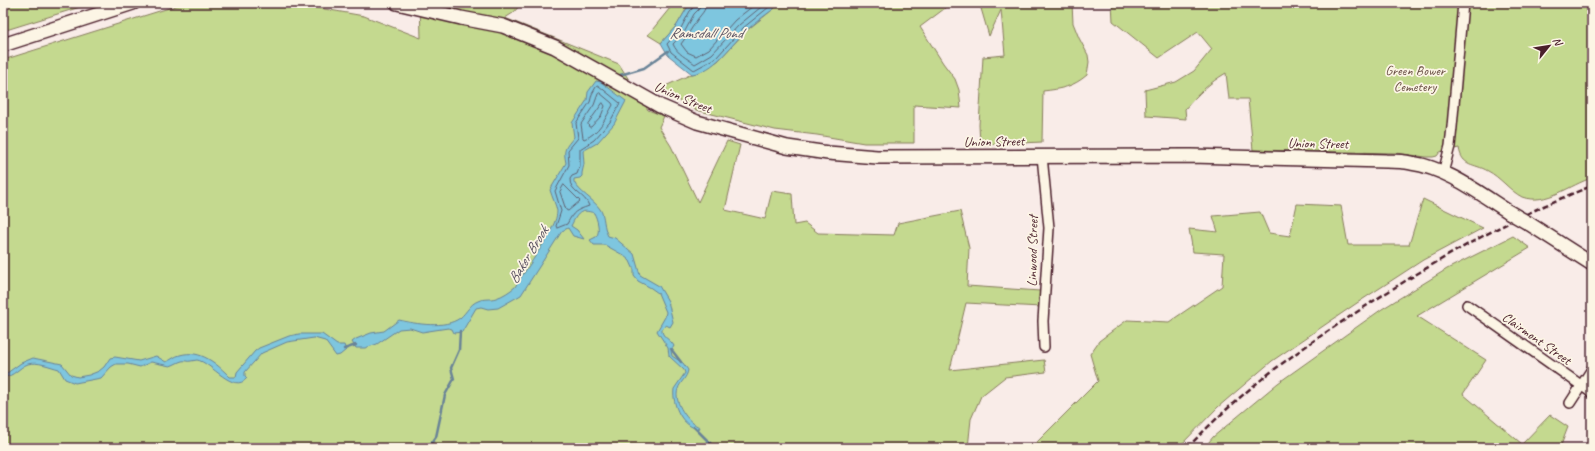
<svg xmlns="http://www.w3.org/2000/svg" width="1595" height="451" font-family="Caveat,sans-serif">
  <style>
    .green { fill: #c4d98f; stroke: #877c5d }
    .water { fill: #7ec6df; stroke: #698397 }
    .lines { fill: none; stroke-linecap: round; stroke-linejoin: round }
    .shore { stroke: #5f6273; stroke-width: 1 }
    .stream { stroke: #698397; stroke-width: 2.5 }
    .street-casing { stroke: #4a1f2b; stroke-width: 12 }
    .secondary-casing { stroke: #4a1f2b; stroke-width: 16 }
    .street { stroke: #fcf5e5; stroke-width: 9 }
    .secondary { stroke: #fcf5e5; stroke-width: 13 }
    .rail { stroke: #4a1f2b; stroke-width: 2.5; stroke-dasharray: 6 3; stroke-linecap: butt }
    .secondary-bridge-casing { stroke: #4a1f2b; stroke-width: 16; stroke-linecap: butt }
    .secondary-bridge { stroke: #fcf5e5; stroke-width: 13 }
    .labels { text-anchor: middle; stroke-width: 3.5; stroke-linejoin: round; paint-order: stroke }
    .park-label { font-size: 14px; fill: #684e44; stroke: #fcf5e5 }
    .street-label { font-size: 14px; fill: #4a1f2b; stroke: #fcf5e5 }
    .water-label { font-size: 15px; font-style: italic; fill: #5a5161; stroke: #fcf5e5 }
  </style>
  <rect width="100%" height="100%" fill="#f9ece8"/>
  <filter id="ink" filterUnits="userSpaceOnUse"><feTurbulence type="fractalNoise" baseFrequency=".025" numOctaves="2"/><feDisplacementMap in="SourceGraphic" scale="8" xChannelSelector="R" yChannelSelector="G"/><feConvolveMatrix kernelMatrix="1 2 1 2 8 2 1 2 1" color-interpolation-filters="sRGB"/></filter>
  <g filter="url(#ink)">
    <!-- green -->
    <g class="green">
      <polygon points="3,3 93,3 3,31"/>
      <polygon points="185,3 282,3 300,9 313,7 364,16 421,38 420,3 522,3 513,13 505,18 619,64 648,110 664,116 659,127 671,146 698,202 727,141 740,145 725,210 765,219 772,191 792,194 794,225 805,223 818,233 894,235 898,223 960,211 969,248 967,286 1040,291 1041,307 966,303 950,370 1044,360 1046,372 1005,377 981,396 971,419 968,448 3,448 3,60"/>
      <polygon points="674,3 693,3 687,8 677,25 661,43 648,35"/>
      <polygon points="781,3 952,3 920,27 943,63 955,79 959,90 961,108 914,105 914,143 864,143 817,135 775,130 696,110 667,94 663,87 692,74 697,73 718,61 746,31"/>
      <path d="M978,3H1072L1073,23L1079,38L1088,55L1089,62L1087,75C1073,87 1061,89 1043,91L1042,142L980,145L979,125L983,57L1005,55L1001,10L989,36L980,5Z"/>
      <path d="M1112,3H1592V178C1571,184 1546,206 1522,197C1510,191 1500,177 1488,171C1474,163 1462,167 1459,148L1440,152L1437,156L1433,157H1426L1396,153L1253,150L1248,99H1229L1226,73C1209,83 1198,94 1185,109L1186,119L1146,116L1145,90L1176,82L1194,71L1212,49L1198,32L1159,58L1113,21Z"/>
      <polygon points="1423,199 1483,228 1423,260 1357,303 1272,361 1218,407 1178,448 1031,448 1098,381 1090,354 1099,341 1127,320 1169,322 1222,286 1224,254 1193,252 1189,229 1218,232 1213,216 1260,212 1269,233 1290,236 1297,204 1341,206 1348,245 1409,245"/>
      <polygon points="1513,236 1530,248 1417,316 1486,360 1463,394 1522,444 1550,415 1568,427 1560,448 1204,448 1213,437 1278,383 1382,309 1447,269"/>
    </g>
    <!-- water -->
    <g class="water">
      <path d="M693,3H781C769,13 755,22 745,32C729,47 715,71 692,74L668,55L661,43L677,25L687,8Z"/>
      <path d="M596,81L601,82L626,101L614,124L597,143L583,151L584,164L582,173V176L580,178L574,179V182C579,192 593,199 600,209C605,216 603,227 608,236L615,238L634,254L640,275L659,286L668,301L673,322L670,327L666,325L662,328C661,338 670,338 674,346L671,351L672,356L683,363L688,370C687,378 680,382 678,389C673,402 688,423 700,427L699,429C682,427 672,405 674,389L685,373L684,370L669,356L668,348L657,331L665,317L666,312L658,293L651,288L638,281L634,276V270L630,261L623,255L605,245H594L590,240C592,239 594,238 596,237C601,232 597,218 594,213C580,208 577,214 571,226L577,230L584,239L573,236L568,228L562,231L521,295L498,308L488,309L481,307L476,308L462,332L454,333L452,329L448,328L422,332L410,328L399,329L377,344L365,348H356L352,342L356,339L371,333L384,331L399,320C416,324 445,329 460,318C467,312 470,304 478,301C484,298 490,300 496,298C503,296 510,291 515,287C524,271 558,228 557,211C556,205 552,197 550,190L566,163C563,149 565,148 574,137L572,123L587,100L588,92Z"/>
      <path d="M299,334H322L337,345H344L346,350L340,355L336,356L325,341L314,338L287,342L262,353L245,372V376L247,378C234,395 211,362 197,360C195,360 193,361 191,361C187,362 185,360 182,361C178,362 174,365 170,366L151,362L140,367L128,364H116L111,367L101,378L75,383L65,379L59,369C51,367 37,361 28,364C19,367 14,377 3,377V373H7L21,363L33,358L62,364L71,375L78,377L89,375L99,371L104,367L110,358L115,357L139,361L156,356L166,362C171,360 175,356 180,355C201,349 217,364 230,377H236L237,372L255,351L259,348L289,336Z"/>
    </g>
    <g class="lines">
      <!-- shore -->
      <g class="shore">
        <polyline points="695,3 695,6 690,11 681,28 667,44 671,52 694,70 716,58 743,28 774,3"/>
        <path d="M700,3L699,9L694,14L685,31L673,44C677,54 687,58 695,64L712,54L739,25L766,3"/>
        <path d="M706,3C706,11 701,14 697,20C691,29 688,35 681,44L687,52L696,56L709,49L735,20L757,3"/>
        <path d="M599,86L620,103L610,122L594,140L580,149V166L577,174L572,176L570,179C569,191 586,195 589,206C575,211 574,211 567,224L557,228L556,226L561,211L555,191L569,165L568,150L578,138L576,123L590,102L592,94L596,87Z"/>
        <path d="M600,93L612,103L613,105C606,117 599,134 584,139L583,138L581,124L594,105L598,94Z"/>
        <polygon points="603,103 605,106 601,116 591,127 589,127 588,124"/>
        <polygon points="564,185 580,201 568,211 566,210 560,192"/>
      </g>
      <!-- stream -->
      <g class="stream">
        <polyline points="620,75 644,68 668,51"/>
        <polyline points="344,349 356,345"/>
        <polyline points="671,349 681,362"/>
        <polyline points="694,427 715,448"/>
        <polyline points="428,448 436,437 445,395 454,379 451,368 459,350 460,331"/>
      </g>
      <defs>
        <g id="street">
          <polyline points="1042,156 1049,228 1043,321 1044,347"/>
          <polyline points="1443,173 1450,146 1452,127 1463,3"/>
          <polyline points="1467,305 1592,393"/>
          <polyline points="1570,403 1592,369"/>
        </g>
        <g id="secondary">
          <path d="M397,3L461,18L503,26L555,47L660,106L697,122L787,147L828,153L877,157L1191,156L1386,161C1395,161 1403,161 1411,163C1447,168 1479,193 1509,212"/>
          <polyline points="3,45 133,3"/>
          <polyline points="1528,223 1592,264"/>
        </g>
      </defs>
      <!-- street casing -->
      <use href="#street" class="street-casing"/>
      <!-- secondary casing -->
      <use href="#secondary" class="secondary-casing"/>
      <!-- street -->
      <use href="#street" class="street"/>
      <!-- secondary -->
      <use href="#secondary" class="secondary"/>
      <!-- rail -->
      <path class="rail" d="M1187,448C1218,416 1251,386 1287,360C1315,339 1345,320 1375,300C1444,256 1515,215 1592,186"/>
      <defs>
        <polyline id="secondary-bridge" points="1509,212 1528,223"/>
      </defs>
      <!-- secondary-bridge casing -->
      <use href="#secondary-bridge" class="secondary-bridge-casing"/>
      <!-- secondary-bridge -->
      <use href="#secondary-bridge" class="secondary-bridge"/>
    </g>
  </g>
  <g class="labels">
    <!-- park labels -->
    <g class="park-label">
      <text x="1415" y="75">Green Bower<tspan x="1415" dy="16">Cemetery</tspan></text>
    </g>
    <!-- street labels -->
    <g class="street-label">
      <text transform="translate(683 97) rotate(23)" y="5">Union Street</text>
      <text transform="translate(994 141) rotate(-1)" y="5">Union Street</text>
      <text transform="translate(1318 143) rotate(1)" y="5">Union Street</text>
      <text transform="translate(1032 251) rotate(-89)" y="5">Linwood Street</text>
      <text transform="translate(1537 338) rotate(35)" y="5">Clairmont Street</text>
    </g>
    <!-- water labels -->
    <g class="water-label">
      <text x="706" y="38">Ramsdall Pond</text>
      <text transform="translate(528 255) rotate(-59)" y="5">Baker Brook</text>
    </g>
  </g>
  <!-- margin -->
  <rect width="1595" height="451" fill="none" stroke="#fcf5e5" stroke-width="16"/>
  <rect x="8" y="8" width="1579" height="435" fill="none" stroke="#4a1f2b" stroke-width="1.5" filter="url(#ink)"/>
  <!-- north arrow -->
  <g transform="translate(1549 46) rotate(60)" stroke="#fcf5e5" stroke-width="3" paint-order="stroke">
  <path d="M0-3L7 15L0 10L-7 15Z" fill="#4a1f2b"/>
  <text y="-6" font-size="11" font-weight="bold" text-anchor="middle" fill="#4a1f2b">N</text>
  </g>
</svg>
